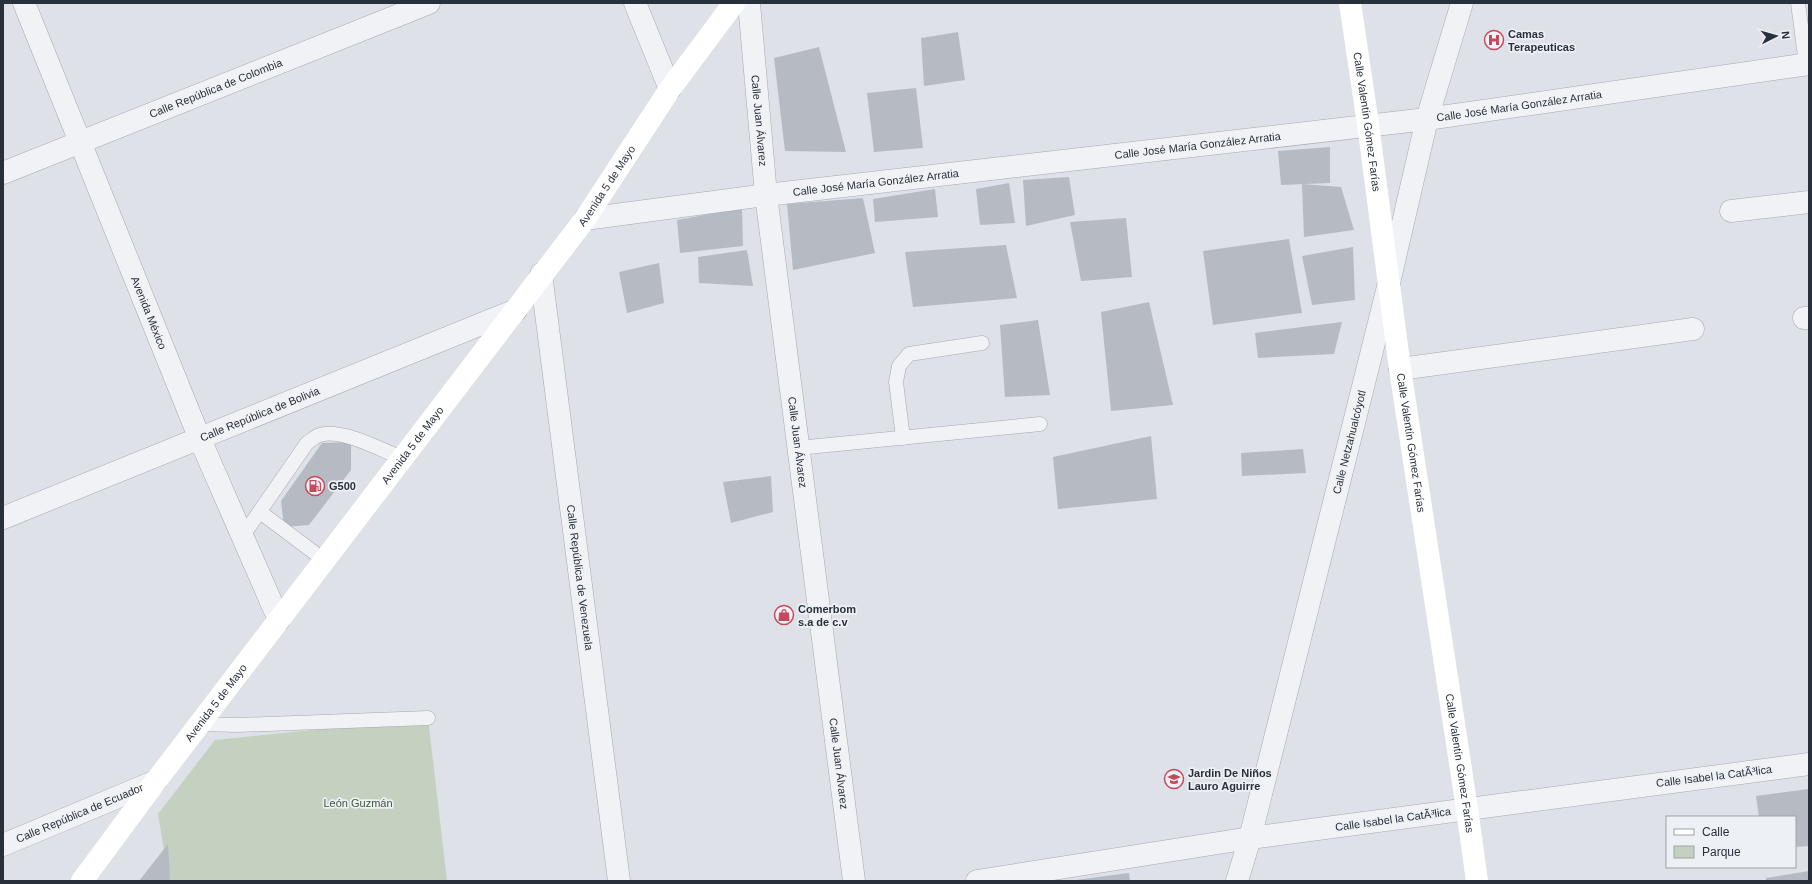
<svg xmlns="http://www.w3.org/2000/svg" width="1812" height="884" font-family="Arial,sans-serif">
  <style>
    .green { fill: #c4d0c0 }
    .building { fill: #b6bbc3 }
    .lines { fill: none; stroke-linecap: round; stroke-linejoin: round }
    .service-casing { stroke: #a4a8b0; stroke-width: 15 }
    .minor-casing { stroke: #a4a8b0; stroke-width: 23 }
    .service { stroke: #f0f2f5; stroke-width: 14 }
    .minor { stroke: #f0f2f5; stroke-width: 22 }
    .secondary { stroke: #fff; stroke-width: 22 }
    .labels { text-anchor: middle; stroke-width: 3.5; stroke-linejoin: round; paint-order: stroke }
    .poi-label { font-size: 11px; font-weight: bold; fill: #28303c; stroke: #edf0f4; text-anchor: start }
    .street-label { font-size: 11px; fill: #28303c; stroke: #edf0f4 }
    .park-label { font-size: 11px; fill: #3d5737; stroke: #edf0f4 }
  </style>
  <rect width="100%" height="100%" fill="#dee1e7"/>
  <!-- green -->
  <polygon class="green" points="428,718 447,881 169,881 158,814 215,740"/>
  <!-- building -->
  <g class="building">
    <polygon points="958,32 965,80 924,86 921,38"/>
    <polygon points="819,47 846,152 785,151 774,58"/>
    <polygon points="916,88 923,148 874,152 867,93"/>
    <polygon points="1330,147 1330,183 1281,185 1278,151"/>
    <polygon points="1069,177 1075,215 1026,226 1023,180"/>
    <polygon points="1009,183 1015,223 980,225 976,189"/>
    <polygon points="1302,184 1341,187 1354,230 1304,237"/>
    <polygon points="935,189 938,217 875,222 873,199"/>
    <polygon points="863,198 875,253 793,270 787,204"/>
    <polygon points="742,208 743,246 680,253 677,220"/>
    <polygon points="1126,218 1132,277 1081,281 1070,222"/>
    <polygon points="1289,239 1302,313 1213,325 1203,251"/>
    <polygon points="1006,245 1017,298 913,307 905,252"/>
    <polygon points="1353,247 1355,300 1312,305 1302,256"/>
    <polygon points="747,250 753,286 699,283 698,257"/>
    <polygon points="659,263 664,303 627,313 619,272"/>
    <polygon points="1149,302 1173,405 1111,411 1101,312"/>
    <polygon points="1038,320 1050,395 1005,397 1000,325"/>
    <polygon points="1342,322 1334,354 1258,358 1255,333"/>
    <polygon points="1151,436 1157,499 1058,509 1053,457"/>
    <polygon points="351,442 351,470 309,525 284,527 281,501 322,443"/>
    <polygon points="1303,449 1306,473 1242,476 1241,453"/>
    <polygon points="771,476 773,512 731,523 723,482"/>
    <polygon points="1809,789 1809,846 1795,847 1795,817 1759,817 1756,796"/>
    <polygon points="168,844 170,881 139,881"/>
    <polygon points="1809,871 1809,881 1766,881 1766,878"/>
    <polygon points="1129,873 1130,881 1075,881 1075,880"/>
  </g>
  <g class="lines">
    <defs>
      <g id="service">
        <polyline points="1798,3 1806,64"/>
        <polyline points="903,438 896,382 899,366 909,354 982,343"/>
        <polyline points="798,448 1040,424"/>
        <polyline points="260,512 324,560"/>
        <path d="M242,537L307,443C310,441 314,438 317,436C338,426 381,450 402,458"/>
        <polyline points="199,724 238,725 428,718"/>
      </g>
      <g id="minor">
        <path id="s1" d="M24,3L199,437L279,620"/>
        <polyline points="635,3 670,89"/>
        <path id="s2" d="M749,3L766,195L854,881"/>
        <path id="s3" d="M3,173L429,3"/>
        <polyline points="1731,211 1809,202"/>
        <path id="s4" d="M585,219L766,195L1427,119L1809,64"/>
        <path id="s5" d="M541,274L619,881"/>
        <polyline points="1804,318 1809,318"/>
        <polyline points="1400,369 1693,329"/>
        <path id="s6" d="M3,518L516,310"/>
        <path id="s7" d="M3,845L156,781"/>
        <polyline points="977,881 1250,838 1809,764"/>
        <path id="s8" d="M1237,881L1250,838L1389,283L1427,119L1462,3"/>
      </g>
    </defs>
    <!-- service casing -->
    <use href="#service" class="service-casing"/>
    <!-- minor casing -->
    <use href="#minor" class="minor-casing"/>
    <!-- service -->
    <use href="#service" class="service"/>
    <!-- minor -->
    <use href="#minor" class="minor"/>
    <!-- secondary -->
    <g class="secondary">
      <path id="s9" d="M1350,3L1368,124L1400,369L1467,809L1477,881"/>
      <path id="s10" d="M82,881L156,781L585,219L670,89L734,3"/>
    </g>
  </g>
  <!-- icons -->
  <defs>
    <symbol id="hospital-ring" viewBox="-11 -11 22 22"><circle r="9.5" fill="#edf0f4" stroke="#c44a5e" stroke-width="1.5"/><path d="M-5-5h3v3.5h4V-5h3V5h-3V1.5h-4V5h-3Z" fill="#c44a5e"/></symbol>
    <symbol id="fuel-ring" viewBox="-11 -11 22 22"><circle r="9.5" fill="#edf0f4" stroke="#c44a5e" stroke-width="1.5"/><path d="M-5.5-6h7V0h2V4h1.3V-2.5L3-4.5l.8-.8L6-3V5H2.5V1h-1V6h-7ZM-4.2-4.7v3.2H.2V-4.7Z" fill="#c44a5e"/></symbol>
    <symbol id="shop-ring" viewBox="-11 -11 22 22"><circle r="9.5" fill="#edf0f4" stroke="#c44a5e" stroke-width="1.5"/><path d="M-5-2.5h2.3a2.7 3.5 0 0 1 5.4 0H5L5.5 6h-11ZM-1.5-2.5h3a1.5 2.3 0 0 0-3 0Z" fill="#c44a5e"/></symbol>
    <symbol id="school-ring" viewBox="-11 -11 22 22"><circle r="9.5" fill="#edf0f4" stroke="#c44a5e" stroke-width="1.5"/><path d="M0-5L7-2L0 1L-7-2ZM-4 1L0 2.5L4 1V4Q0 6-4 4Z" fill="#c44a5e"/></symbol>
  </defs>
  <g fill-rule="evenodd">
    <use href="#hospital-ring" x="1483" y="29" width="22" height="22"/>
    <use href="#fuel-ring" x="304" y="475" width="22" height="22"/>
    <use href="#shop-ring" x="773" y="604" width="22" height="22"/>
    <use href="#school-ring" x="1163" y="768" width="22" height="22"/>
  </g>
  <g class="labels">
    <!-- poi labels -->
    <g class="poi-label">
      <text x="1508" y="38">Camas<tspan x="1508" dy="13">Terapeuticas</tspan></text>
      <text x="329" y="490">G500</text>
      <text x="798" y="613">Comerbom<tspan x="798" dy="13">s.a de c.v</tspan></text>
      <text x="1188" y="777">Jardin De Niños<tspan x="1188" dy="13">Lauro Aguirre</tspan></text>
    </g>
    <!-- street labels -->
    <g class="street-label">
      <text dy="4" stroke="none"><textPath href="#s3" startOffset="229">Calle República de Colombia</textPath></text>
      <text dy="4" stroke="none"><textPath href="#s4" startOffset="941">Calle José María González Arratia</textPath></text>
      <text dy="4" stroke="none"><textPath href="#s2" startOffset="118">Calle Juan Álvarez</textPath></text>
      <text dy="4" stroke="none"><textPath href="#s9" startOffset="120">Calle Valentín Gómez Farías</textPath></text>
      <text dy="4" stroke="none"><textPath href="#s4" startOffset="617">Calle José María González Arratia</textPath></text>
      <text dy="4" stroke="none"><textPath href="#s4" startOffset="293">Calle José María González Arratia</textPath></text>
      <text dy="4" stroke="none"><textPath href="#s10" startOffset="871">Avenida 5 de Mayo</textPath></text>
      <text dy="4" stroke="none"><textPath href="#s1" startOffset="334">Avenida México</textPath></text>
      <text dy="4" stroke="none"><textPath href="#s6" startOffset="277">Calle República de Bolivia</textPath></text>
      <text dy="4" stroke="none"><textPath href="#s2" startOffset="442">Calle Juan Álvarez</textPath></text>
      <text dy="4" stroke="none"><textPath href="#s8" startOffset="453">Calle Netzahualcóyotl</textPath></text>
      <text dy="4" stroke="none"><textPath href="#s9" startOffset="444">Calle Valentín Gómez Farías</textPath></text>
      <text dy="4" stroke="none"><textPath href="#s10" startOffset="547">Avenida 5 de Mayo</textPath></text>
      <text dy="4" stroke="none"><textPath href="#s5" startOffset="306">Calle República de Venezuela</textPath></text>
      <text dy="4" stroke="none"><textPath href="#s10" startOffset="223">Avenida 5 de Mayo</textPath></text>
      <text dy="4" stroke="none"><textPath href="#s9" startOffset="768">Calle Valentín Gómez Farías</textPath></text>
      <text dy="4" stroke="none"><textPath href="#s2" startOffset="766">Calle Juan Álvarez</textPath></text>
      <text transform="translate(1714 776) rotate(-7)" y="4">Calle Isabel la CatÃ³lica</text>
      <text dy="4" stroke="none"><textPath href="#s7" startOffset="83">Calle República de Ecuador</textPath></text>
      <text transform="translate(1393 819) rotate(-8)" y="4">Calle Isabel la CatÃ³lica</text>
    </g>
    <!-- park labels -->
    <g class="park-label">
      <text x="358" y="807">León Guzmán</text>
    </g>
  </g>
  <!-- border -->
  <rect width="1812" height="884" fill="none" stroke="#28303c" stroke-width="8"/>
  <!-- legend -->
  <rect x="1666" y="816" width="130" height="52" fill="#edf0f4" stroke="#9ea3aa"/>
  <rect x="1674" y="829" width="20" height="6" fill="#ffffff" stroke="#9ea3aa"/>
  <text x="1702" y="836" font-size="12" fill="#28303c">Calle</text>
  <rect x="1674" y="846" width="20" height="12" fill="#c4d0c0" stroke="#9ea3aa"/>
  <text x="1702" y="856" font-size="12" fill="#28303c">Parque</text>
  <!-- north arrow -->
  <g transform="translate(1776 36) rotate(84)" stroke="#edf0f4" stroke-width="3" paint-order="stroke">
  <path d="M0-3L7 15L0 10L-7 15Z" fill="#28303c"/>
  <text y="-6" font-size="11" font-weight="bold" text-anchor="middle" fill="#28303c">N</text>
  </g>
</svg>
